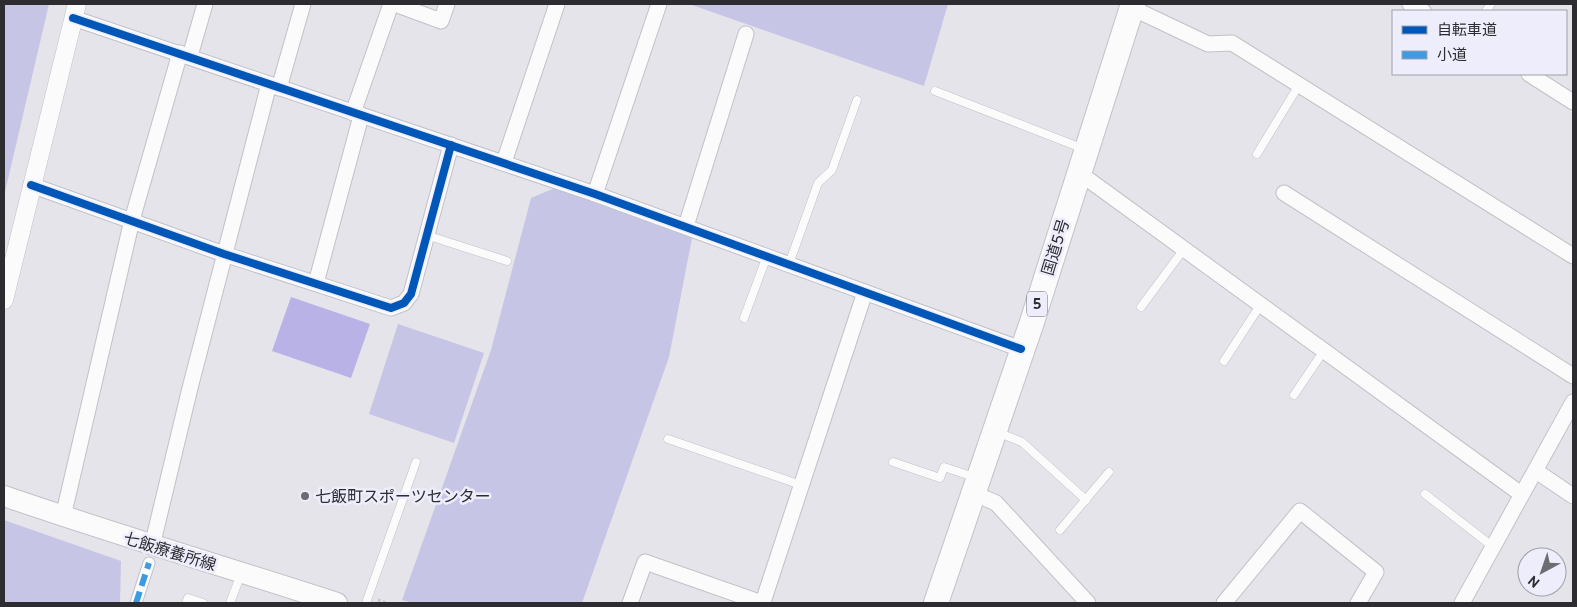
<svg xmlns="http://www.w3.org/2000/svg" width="1577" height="607" font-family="Overpass,'Noto Sans JP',sans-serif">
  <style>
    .green { fill: #c7c5e6 }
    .water { fill: #b8b2e6 }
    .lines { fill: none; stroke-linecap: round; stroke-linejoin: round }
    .service-casing { stroke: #c1c1c7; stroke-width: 9 }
    .pedestrian-casing { stroke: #c1c1c7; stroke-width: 13 }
    .minor-casing { stroke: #c1c1c7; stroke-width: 17 }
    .tertiary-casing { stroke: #c1c1c7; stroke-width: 19 }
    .secondary-casing { stroke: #c1c1c7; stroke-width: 22 }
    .trunk-casing { stroke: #c1c1c7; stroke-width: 26 }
    .path { stroke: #c6c6c8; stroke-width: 3; stroke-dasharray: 2.5 2.5; stroke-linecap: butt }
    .service { stroke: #fbfbfc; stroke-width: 8 }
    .pedestrian { stroke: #fbfbfc; stroke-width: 11 }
    .minor { stroke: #fbfbfc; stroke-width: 15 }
    .tertiary { stroke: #fbfbfc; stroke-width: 18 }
    .secondary { stroke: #fbfbfc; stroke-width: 20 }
    .trunk { stroke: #fbfbfc; stroke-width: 24 }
    .quiet { stroke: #3d9ce1; stroke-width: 6; stroke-dasharray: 12 6; stroke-linecap: butt }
    .cycleway-casing { stroke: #eeedfc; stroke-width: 11 }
    .cycleway { stroke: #0057b8; stroke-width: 8 }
    .poi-dot { fill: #6c6c72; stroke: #eeedfc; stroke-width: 2 }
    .labels { text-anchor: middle; stroke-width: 5; stroke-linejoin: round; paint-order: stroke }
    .shield { fill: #eeedfc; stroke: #66666e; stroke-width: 1 }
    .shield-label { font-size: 15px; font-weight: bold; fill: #2c2c31 }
    .street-label { font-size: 16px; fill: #2c2c31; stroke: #eeedfc }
    .poi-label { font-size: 16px; fill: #2c2c31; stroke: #eeedfc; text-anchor: start }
  </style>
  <rect width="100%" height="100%" fill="#e4e4ea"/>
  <!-- green -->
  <g class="green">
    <polygon points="4,4 49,4 4,196"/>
    <polygon points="689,4 948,4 924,86"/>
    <polygon points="555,188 692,238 669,357 582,603 414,603 402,600 491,350 531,198"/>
    <polygon points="398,324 484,353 454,443 369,414"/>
    <polygon points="4,520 121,561 120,603 4,603"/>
  </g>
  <!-- water -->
  <polygon class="water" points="291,297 370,324 351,378 272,351"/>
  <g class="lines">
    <defs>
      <g id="service">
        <polyline points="1486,11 1491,4"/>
        <polyline points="935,91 1084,149"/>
        <polyline points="1257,154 1299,85"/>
        <polyline points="426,235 507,261"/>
        <polyline points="789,264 818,183 832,170 857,100"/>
        <polyline points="1141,307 1184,249"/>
        <polyline points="744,318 767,256"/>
        <polyline points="1224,361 1261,304"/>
        <polyline points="1294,395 1325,349"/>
        <polyline points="997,432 1022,442 1086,500"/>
        <polyline points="668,439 801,485"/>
        <polyline points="893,462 940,478 944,467 977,478"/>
        <polyline points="1425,494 1492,546"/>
        <polyline points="1060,530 1109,472"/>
        <polyline points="186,603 188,598 203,603"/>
        <polyline points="230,603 241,574"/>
        <polyline points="366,603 416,462"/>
      </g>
      <polyline id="pedestrian" points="136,603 149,563"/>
      <g id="minor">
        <polyline points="395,4 441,21 447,4"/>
        <polyline points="1410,4 1423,11"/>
        <polyline points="1132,8 1208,44 1232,43 1573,256"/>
        <polyline points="73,18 595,194 1021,349"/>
        <polyline points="190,56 205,4"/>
        <polyline points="1529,74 1573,102"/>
        <polyline points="279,88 303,4"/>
        <polyline points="353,113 391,4"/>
        <polyline points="504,162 557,4"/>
        <polyline points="1078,172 1521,494"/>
        <polyline points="31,185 224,254 391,308 404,303 411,294 451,145"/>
        <polyline points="1284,193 1573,376"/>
        <polyline points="595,194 659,4"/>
        <polyline points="686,226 746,34"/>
        <polyline points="316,283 361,116"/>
        <polyline points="1536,471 1573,496"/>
        <polyline points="973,493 996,503 1088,603"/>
        <polyline points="63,517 132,220 180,53"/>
        <polyline points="152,546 190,388 269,84"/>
        <polyline points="763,602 865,292"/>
        <polyline points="630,603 645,562 762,603"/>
        <polyline points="1224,603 1300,511 1376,572 1358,603"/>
        <polyline points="1462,603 1573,402"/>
      </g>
      <polyline id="tertiary" points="4,300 77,4"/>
      <path id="secondary" d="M4,496C114,534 226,567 337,603"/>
      <polyline id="trunk" points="936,603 1032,322 1133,4"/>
    </defs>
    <!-- service casing -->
    <use href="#service" class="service-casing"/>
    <!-- pedestrian casing -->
    <use href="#pedestrian" class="pedestrian-casing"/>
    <!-- minor casing -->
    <use href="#minor" class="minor-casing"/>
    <!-- tertiary casing -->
    <use href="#tertiary" class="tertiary-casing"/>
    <!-- secondary casing -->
    <use href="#secondary" class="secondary-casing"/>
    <!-- trunk casing -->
    <use href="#trunk" class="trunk-casing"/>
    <!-- path -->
    <polyline class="path" points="378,600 387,603"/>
    <!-- service -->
    <use href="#service" class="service"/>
    <!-- pedestrian -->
    <use href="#pedestrian" class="pedestrian"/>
    <!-- minor -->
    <use href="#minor" class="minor"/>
    <!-- tertiary -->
    <use href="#tertiary" class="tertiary"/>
    <!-- secondary -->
    <use href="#secondary" class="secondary"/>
    <!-- trunk -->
    <use href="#trunk" class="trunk"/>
    <!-- quiet -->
    <polyline class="quiet" points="136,603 149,563"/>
    <defs>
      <g id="cycleway">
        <polyline points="73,18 595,194 1021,349"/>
        <polyline points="31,185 224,254 391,308 404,303 411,294 451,145"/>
      </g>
    </defs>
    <!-- cycleway casing -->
    <use href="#cycleway" class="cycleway-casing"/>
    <!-- cycleway -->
    <use href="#cycleway" class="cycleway"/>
  </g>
  <!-- markers -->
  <circle class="poi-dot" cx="305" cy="496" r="5"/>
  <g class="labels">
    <!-- shield labels -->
    <rect class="shield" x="1027" y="291.5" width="20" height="25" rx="4"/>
    <g class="shield-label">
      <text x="1037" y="309">5</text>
    </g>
    <!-- street labels -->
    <g class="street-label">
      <text transform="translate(1055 247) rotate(-73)" y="6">国道5号</text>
      <text transform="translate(170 551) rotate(17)" y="6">七飯療養所線</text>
    </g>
    <!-- poi labels -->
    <g class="poi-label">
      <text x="315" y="502">七飯町スポーツセンター</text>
    </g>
  </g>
  <!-- border -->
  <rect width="1577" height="607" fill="none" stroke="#2c2c31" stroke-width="10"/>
  <!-- legend -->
  <rect x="1392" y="10" width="175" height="65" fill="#eeedfc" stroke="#a0a0ab"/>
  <rect x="1402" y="26" width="25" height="8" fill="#0057b8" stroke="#a0a0ab"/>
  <text x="1437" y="35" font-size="15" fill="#2c2c31">自転車道</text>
  <rect x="1402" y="51" width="25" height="8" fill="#3d9ce1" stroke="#a0a0ab"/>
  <text x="1437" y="60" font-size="15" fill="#2c2c31">小道</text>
  <!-- north arrow -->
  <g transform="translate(1542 572) rotate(220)"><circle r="24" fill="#eeedfc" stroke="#a0a0ab"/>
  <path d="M0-4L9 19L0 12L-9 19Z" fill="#6c6c72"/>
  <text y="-8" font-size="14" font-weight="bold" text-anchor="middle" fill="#2c2c31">N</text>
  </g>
</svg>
